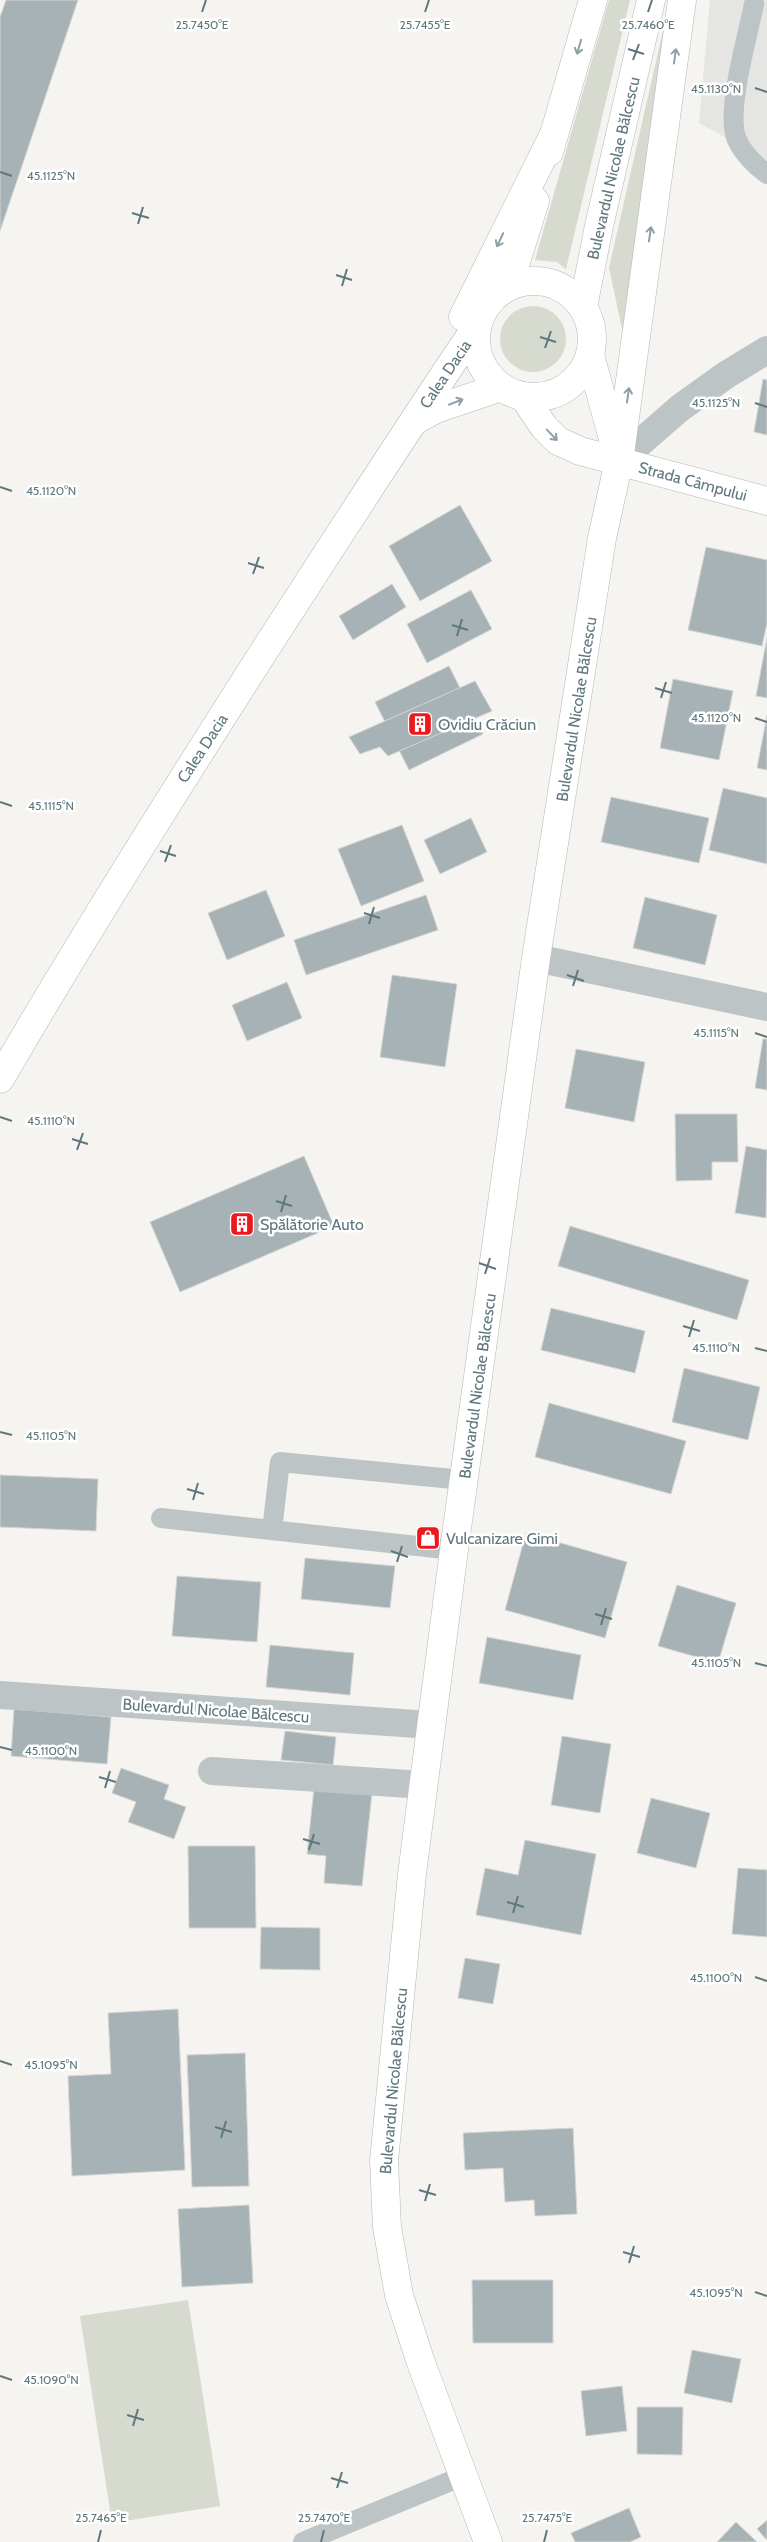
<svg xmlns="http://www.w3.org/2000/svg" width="767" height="2542" font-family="Cabin,sans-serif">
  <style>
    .built { fill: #e5e5e4 }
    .green { fill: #d6dacf }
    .building { fill: #a6b2b5; stroke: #d6d5d3 }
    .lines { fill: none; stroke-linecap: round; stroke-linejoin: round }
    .secondary-casing { stroke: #afb8bb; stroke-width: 29 }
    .primary-casing { stroke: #b0b8ba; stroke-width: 29 }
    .lane { stroke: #bdc4c6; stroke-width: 20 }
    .street { stroke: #bdc4c6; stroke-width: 28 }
    .secondary { stroke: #fff; stroke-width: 28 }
    .primary { stroke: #fff; stroke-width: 28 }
    .oneway { stroke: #8ea0a5 }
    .ticks { fill: none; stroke: #5e787e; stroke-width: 2 }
    .labels { text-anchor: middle; stroke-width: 5; stroke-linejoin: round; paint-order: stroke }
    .street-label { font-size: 16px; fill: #5e787e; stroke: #fff }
    .poi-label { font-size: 16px; fill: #5e787e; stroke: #fff; text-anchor: start }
    .ticks-label { font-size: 12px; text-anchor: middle; fill: #5e787e; stroke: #fff; stroke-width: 5; stroke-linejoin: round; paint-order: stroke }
  </style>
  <rect width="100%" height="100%" fill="#f5f4f0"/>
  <!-- built -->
  <polygon class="built" points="710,0 767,0 767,161 699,123"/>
  <!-- green -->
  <g class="green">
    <polygon points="609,0 630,0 566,269 557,262 535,260"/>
    <polygon points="670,0 624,338 609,268"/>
    <circle cx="533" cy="339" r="33"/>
    <polygon points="188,2300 220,2506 112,2523 80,2316"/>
  </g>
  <!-- building -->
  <g class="building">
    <polygon points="6,0 78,0 0,231 0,17"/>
    <polygon points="763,379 767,380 767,435 754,432"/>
    <polygon points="460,505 492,561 420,601 389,546"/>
    <polygon points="706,547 767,560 767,623 762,646 688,630"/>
    <polygon points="392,584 406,607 353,640 339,616"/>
    <polygon points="471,590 492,629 427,663 407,624"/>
    <polygon points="767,638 767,698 756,696"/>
    <polygon points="449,666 483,734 409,770 375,702"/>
    <polygon points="673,679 733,691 719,760 660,748"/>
    <polygon points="475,681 492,711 388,756 380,747 360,754 349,737"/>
    <polygon points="767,715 767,770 757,768"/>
    <polygon points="723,788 767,798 767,864 709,850"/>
    <polygon points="611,797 709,818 699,863 601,842"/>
    <polygon points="471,818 487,852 440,874 424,840"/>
    <polygon points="402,825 424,881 361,906 338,849"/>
    <polygon points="266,890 285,936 227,960 208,913"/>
    <polygon points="426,895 438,930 306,975 294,940"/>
    <polygon points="645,897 717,915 705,965 633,948"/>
    <polygon points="392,975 457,984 445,1067 380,1057"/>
    <polygon points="287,982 302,1018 247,1041 232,1005"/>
    <polygon points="763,1039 767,1039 767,1090 755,1088"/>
    <polygon points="576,1049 645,1062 634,1122 565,1108"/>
    <polygon points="675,1114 737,1114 738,1162 712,1162 712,1180 676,1181"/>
    <polygon points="746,1146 767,1150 766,1218 735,1213"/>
    <polygon points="304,1156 334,1226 180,1292 150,1222"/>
    <polygon points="570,1226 749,1280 737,1320 558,1266"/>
    <polygon points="551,1308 645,1331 635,1373 541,1350"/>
    <polygon points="684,1368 760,1387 748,1440 672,1422"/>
    <polygon points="549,1403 686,1441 671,1494 535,1457"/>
    <polygon points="0,1475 98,1479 96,1531 0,1527"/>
    <polygon points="526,1533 627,1562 605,1638 505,1610"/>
    <polygon points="305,1558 395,1566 390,1608 301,1599"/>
    <polygon points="177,1576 261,1582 257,1642 172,1636"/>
    <polygon points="677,1585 736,1603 718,1663 658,1646"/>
    <polygon points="487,1637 581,1655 573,1700 479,1683"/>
    <polygon points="270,1645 354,1653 350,1695 266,1687"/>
    <polygon points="14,1709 111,1717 107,1764 11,1756"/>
    <polygon points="285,1731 336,1737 333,1765 281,1760"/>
    <polygon points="562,1736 611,1744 600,1813 551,1805"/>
    <polygon points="121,1768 169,1785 164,1799 186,1807 174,1839 128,1822 136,1802 112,1793"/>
    <polygon points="314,1788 372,1793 362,1886 324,1883 326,1856 307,1854"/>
    <polygon points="651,1798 710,1813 696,1868 637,1853"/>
    <polygon points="525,1840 596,1854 581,1935 476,1915 485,1868 518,1875"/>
    <polygon points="188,1846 255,1846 256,1928 189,1928"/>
    <polygon points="738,1868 767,1870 767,1937 732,1934"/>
    <polygon points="261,1927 320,1928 320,1970 260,1969"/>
    <polygon points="465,1958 500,1964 493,2004 458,1998"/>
    <polygon points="178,2009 185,2170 72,2176 68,2076 111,2074 108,2013"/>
    <polygon points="245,2053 249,2186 192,2187 187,2055"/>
    <polygon points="573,2128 577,2214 535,2216 534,2200 505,2202 503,2168 465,2170 463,2133"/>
    <polygon points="249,2205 253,2283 182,2287 178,2209"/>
    <polygon points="472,2280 553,2280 553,2343 473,2343"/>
    <polygon points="692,2350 741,2359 732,2403 684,2393"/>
    <polygon points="622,2386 627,2431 586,2436 581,2391"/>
    <polygon points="637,2407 683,2407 682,2455 637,2454"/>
    <polygon points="629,2508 641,2537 630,2542 575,2542 571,2533"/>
    <polygon points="767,2520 767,2540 757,2529"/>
    <polygon points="736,2522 757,2542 717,2542"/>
  </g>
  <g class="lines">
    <defs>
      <g id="secondary">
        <polyline points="523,396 544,427 558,441 580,451 767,501"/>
        <polyline points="488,2542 420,2360 399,2295 387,2227 384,2161 412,1874 454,1550 536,958 602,538 619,461 590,355"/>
      </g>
      <g id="primary">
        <polyline points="549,152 593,0"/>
        <circle cx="534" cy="339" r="58"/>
        <polyline points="508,287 535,201"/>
        <polyline points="583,307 599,226 651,0"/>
        <polyline points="463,317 554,134"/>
        <polyline points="414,421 436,409 501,387"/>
        <polyline points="619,461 682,0"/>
        <path d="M0,1079C85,933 175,791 266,648C336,540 405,432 477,326"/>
      </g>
    </defs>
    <!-- secondary casing -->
    <use href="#secondary" class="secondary-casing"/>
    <!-- primary casing -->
    <use href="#primary" class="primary-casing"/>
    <!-- lane -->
    <g class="lane">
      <path d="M754,4C748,36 725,112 737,140C743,153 756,166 767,174"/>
      <polyline points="161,1518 454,1550"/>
      <polyline points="272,1530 280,1462 463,1480"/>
      <polyline points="303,2542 463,2476"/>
    </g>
    <!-- street -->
    <g class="street">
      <polyline points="619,461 680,408 726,375 767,350"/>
      <polyline points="536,958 767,1007"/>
      <polyline points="0,1695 431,1725"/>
      <polyline points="212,1771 424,1785"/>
    </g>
    <!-- secondary -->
    <use href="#secondary" class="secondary"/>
    <!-- primary -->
    <use href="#primary" class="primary"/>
  </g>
  <!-- one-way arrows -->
  <defs><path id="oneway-shaft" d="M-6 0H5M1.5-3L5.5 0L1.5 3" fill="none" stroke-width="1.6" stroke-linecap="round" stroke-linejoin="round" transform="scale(1.25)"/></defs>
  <g class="oneway">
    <use href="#oneway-shaft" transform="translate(579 47) rotate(106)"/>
    <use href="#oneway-shaft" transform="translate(675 56) rotate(-82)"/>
    <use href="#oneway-shaft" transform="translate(650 234) rotate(-82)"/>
    <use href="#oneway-shaft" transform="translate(500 240) rotate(115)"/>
    <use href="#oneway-shaft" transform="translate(628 395) rotate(-82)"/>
    <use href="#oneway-shaft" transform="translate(456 402) rotate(-21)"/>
    <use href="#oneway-shaft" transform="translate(552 435) rotate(46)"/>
  </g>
  <!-- ticks -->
  <path class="ticks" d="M202,12L206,0M425,12L429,0M648,12L652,0M628,49L644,54M633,60L639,44M755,88L767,92M0,172L12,176M132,213L149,218M138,224L143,207M336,275L352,280M342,286L347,269M540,337L556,342M545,348L551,331M755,403L767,407M0,487L12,491M248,563L264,568M253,574L259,557M452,625L468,630M457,636L462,619M655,688L672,693M661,698L666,682M755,718L767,722M0,802L12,806M160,851L176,856M165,862L171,845M364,913L380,918M369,924L374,907M567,975L584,981M573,986L578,970M755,1033L767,1037M0,1117L12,1121M72,1139L88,1144M77,1150L83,1133M276,1201L292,1206M281,1212L286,1195M479,1263L496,1269M485,1274L490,1258M683,1326L700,1331M689,1337L694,1320M755,1348L767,1351M0,1432L12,1435M187,1489L204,1494M193,1500L198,1483M391,1551L408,1557M397,1562L402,1546M595,1614L612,1619M601,1625L606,1608M755,1663L767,1666M0,1747L12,1750M99,1777L116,1782M105,1788L110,1771M303,1839L320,1844M309,1850L314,1834M507,1902L524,1907M513,1913L518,1896M755,1977L767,1981M0,2061L12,2065M215,2127L232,2132M221,2138L226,2121M419,2190L436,2195M425,2201L430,2184M623,2252L640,2257M629,2263L634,2246M755,2292L767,2296M0,2376L12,2380M127,2415L144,2420M133,2426L138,2409M331,2478L348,2483M337,2488L342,2472M98,2542L101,2530M321,2542L324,2530M544,2542L547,2530"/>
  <!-- icons -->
  <defs>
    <symbol id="building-square" viewBox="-11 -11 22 22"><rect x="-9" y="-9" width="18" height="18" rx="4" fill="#ee171c" stroke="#fff"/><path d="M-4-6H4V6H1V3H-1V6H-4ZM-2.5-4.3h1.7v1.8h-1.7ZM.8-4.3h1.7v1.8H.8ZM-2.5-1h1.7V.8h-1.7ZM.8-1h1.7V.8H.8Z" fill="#fff"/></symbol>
    <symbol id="shop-square" viewBox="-11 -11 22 22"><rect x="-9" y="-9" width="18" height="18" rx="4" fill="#ee171c" stroke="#fff"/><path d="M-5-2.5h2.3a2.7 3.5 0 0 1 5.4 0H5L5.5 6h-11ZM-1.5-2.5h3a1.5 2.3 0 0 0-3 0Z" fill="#fff"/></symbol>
  </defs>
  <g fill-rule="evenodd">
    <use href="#building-square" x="406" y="710" width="28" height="28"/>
    <use href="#building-square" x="228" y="1210" width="28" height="28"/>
    <use href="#shop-square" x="414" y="1524" width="28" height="28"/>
  </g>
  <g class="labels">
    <!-- street labels -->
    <g class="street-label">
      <text transform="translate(613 168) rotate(-77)" y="6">Bulevardul Nicolae Bălcescu</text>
      <text transform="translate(445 374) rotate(-56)" y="6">Calea Dacia</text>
      <text transform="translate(693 481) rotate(15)" y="6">Strada Câmpului</text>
      <text transform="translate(576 709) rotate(-81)" y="6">Bulevardul Nicolae Bălcescu</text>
      <text transform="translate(202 748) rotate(-57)" y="6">Calea Dacia</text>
      <text transform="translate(477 1386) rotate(-82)" y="6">Bulevardul Nicolae Bălcescu</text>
      <text transform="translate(216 1710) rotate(4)" y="6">Bulevardul Nicolae Bălcescu</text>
      <text transform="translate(393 2081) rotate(-85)" y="6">Bulevardul Nicolae Bălcescu</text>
    </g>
    <!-- poi labels -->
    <g class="poi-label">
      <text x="438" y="730">Ovidiu Crăciun</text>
      <text x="260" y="1230">Spălătorie Auto</text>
      <text x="446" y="1544">Vulcanizare Gimi</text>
    </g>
  </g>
  <g class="ticks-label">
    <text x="202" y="29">25.7450°E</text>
    <text x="425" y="29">25.7455°E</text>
    <text x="648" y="29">25.7460°E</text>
    <text x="716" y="93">45.1130°N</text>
    <text x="51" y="180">45.1125°N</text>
    <text x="716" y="407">45.1125°N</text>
    <text x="51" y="495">45.1120°N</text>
    <text x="716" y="722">45.1120°N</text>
    <text x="51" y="810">45.1115°N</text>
    <text x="716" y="1037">45.1115°N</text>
    <text x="51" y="1125">45.1110°N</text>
    <text x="716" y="1352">45.1110°N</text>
    <text x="51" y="1440">45.1105°N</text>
    <text x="716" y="1667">45.1105°N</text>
    <text x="51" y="1755">45.1100°N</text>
    <text x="716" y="1982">45.1100°N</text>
    <text x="51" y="2069">45.1095°N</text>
    <text x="716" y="2297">45.1095°N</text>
    <text x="51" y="2384">45.1090°N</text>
    <text x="101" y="2522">25.7465°E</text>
    <text x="324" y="2522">25.7470°E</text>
    <text x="547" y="2522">25.7475°E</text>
  </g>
</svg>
